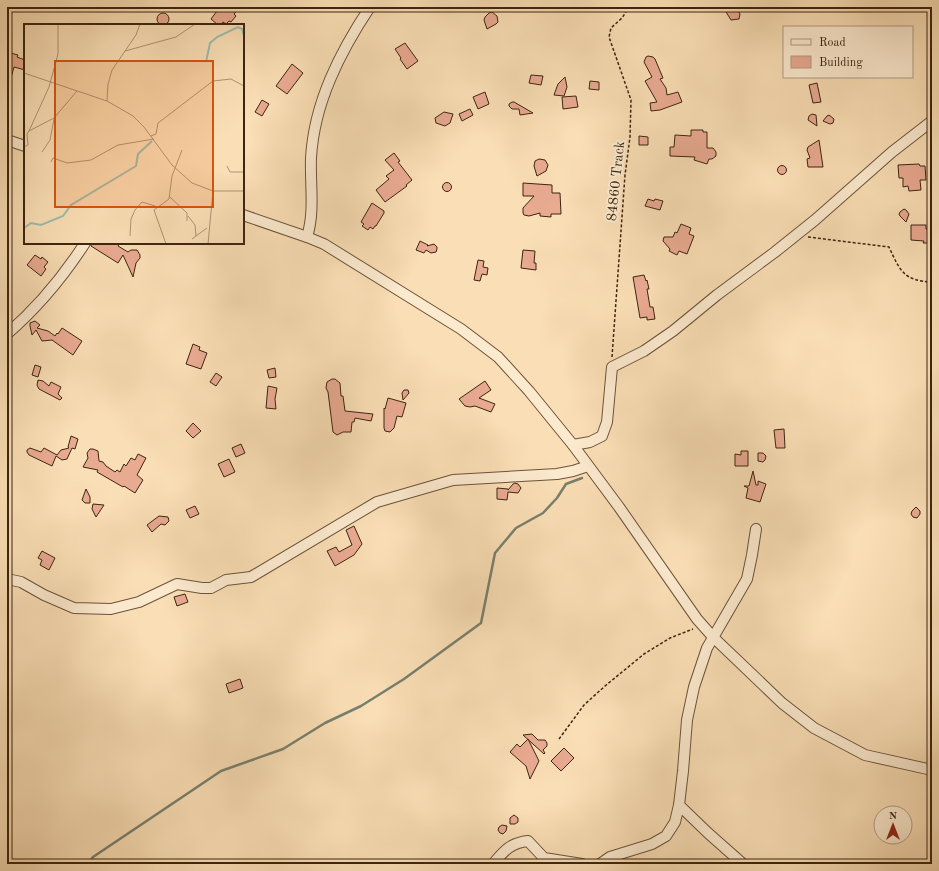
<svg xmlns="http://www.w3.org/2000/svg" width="939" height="871" font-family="'Old Standard TT',serif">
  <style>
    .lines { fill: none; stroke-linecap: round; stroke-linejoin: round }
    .stream { stroke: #77806e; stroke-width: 2.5 }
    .building { fill: #e9aa92; stroke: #3c2510 }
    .minor-casing { stroke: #6c5339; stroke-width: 12 }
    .path { stroke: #3c2510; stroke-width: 1.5; stroke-dasharray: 3 2; stroke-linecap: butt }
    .minor { stroke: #fceacf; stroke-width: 10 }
    .labels { text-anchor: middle; stroke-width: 4; stroke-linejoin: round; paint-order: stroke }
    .street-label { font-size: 14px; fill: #3c2510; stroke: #fceacf }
    .inset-river { fill: none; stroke: #9ebcad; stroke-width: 2 }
    .inset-road { fill: none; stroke: #ae9473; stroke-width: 1 }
    .view { fill: #d7540c; fill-opacity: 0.15; stroke: #d7540c; stroke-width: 2 }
    .inset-edge { fill: none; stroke: #3c2510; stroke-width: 2 }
  </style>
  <rect width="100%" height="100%" fill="#fadeb5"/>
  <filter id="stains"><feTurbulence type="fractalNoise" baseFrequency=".005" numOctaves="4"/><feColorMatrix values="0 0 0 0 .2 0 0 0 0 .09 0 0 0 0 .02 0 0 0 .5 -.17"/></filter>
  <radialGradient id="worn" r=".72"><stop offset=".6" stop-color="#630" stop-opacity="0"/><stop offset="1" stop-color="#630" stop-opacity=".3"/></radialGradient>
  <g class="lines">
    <!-- stream -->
    <g class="stream">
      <polyline points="897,10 898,7"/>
      <polyline points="88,864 93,857 221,771 283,749 325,723 361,706 404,679 481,623 495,553 516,528 543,513 557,498 566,484 582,478"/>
    </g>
  </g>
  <!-- building -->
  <g class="building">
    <polygon points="220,7 230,7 236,12 234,14 236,16 231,22 229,21 226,24 223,22 221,25 218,25 211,19"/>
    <polygon points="723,7 729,7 739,12 740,14 739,19 731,20"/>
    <polygon points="492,12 497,16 498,22 496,24 487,29 484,20 485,17 489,13"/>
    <circle cx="163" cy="19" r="6"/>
    <polygon points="405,43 418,61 407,69 400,59 401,58 395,49"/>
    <polygon points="7,52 18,55 17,57 25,60 25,70 14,67 9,85 7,84"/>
    <polygon points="648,56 653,57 655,59 663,78 660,79 666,88 667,95 678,92 682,102 660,110 651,111 650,103 657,102 645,81 652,77 644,62 646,57"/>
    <polygon points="292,64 303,73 287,94 276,86"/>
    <polygon points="531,75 543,76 541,85 529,83"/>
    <polygon points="565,77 567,87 564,96 554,95 558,84"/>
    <polygon points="590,81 599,82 599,90 589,89"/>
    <polygon points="817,83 821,102 813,103 809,85"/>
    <polygon points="485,92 489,104 478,109 473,97"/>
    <polygon points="576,96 578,107 563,109 562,97"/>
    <polygon points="262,100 269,104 262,116 255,112"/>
    <polygon points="512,102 514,102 533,113 520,115 519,109 512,109 509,106 509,104"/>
    <polygon points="470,109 473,115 462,121 459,114"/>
    <polygon points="444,112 453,114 450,123 445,126 436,123 435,118"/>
    <polygon points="812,114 816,115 817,126 808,120 809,116"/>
    <polygon points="829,115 834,119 833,123 830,124 823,121 827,116"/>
    <polygon points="691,130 703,130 703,132 707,132 707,148 713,148 716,152 716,156 712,159 709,159 707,164 694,160 695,157 670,156 670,147 674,147 675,135 691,136"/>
    <polygon points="639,136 648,137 648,145 639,145"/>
    <polygon points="819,140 823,167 808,167 807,159 810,158 807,150 808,147"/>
    <polygon points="394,153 400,161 398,162 412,180 406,185 407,186 385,202 376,190 389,179 386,176 394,170 385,160"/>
    <polygon points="539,159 545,160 548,165 546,171 537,176 534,166 535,161"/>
    <polygon points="919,164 920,166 925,166 926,180 920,180 921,190 909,191 908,186 903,187 903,178 899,178 898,165"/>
    <circle cx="782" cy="170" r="4.5"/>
    <circle cx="447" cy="187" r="4.5"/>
    <polygon points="523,183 552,185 552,193 560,193 561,214 551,214 551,217 540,216 540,213 529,216 524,215 523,213 523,208 534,196 523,196"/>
    <polygon points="648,199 654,201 655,199 663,201 660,210 645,206"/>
    <polygon points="372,203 384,211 384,213 376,226 375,226 373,229 370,227 368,230 362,226 364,224 361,222"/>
    <polygon points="904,209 906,210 909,214 906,222 900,216 899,214 900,212"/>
    <polygon points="681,224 691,228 689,234 694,236 687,254 679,251 677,255 669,251 670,249 663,241 664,237 673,237 675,232 677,233"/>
    <polygon points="911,225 926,225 926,229 932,229 932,241 930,241 930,243 923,243 924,241 911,240"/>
    <polygon points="420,241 428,245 427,246 434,244 437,247 437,249 436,252 431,253 426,250 424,253 416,250"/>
    <polygon points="91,243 120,243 118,246 128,252 131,250 137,250 140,255 140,258 136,263 133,277 123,255 118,263 91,246"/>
    <polygon points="523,250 535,251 534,263 536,263 536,270 521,268"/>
    <polygon points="35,255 41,259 42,257 48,262 44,267 46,269 41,276 27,265"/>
    <polygon points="478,260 484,261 483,267 488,268 487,275 482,274 480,281 474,280"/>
    <polygon points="644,275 646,281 647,280 649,289 647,289 650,307 653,307 655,319 647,320 647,317 640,318 633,277"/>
    <polygon points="35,321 40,325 37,328 48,331 55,336 57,333 58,334 62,328 82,341 73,355 52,340 42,341 36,330 32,335 30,326 30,323"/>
    <polygon points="193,344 200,347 199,350 207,353 201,369 186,364"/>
    <polygon points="35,365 41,367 38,377 32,375"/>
    <polygon points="275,368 276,377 269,378 267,370"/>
    <polygon points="216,373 222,377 216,386 210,382"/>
    <polygon points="332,379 335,379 340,383 341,396 343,396 345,411 373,414 371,421 355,418 354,422 352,422 351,432 343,432 337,435 333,432 328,392 326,388 327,382"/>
    <polygon points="38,380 43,381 49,386 51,382 61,387 58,394 62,398 60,400 39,389 37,385"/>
    <polygon points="485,381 491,390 479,398 495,404 491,412 475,406 470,407 465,406 459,399"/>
    <polygon points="268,386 277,388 275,399 276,409 266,408"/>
    <polygon points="404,390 408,390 409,393 403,400 402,393"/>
    <polygon points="388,398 406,403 402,417 397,416 394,428 390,432 385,431 384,428 384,408 385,409"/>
    <polygon points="193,423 201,431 193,438 186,431"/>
    <polygon points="784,429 785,448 776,448 774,430"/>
    <polygon points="71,436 78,439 75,449 72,448 67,459 62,460 56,456 52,466 29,455 27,452 27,450 30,448 41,452 44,448 57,455 61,450 69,448 68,447"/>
    <polygon points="241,444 245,453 236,457 232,448"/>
    <polygon points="90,449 93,449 98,451 99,461 103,462 106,466 115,472 117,470 120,472 124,464 126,466 131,458 135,460 138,454 146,458 137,475 143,480 135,493 124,486 123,487 97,472 98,470 83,467 88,458 87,453"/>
    <polygon points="741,451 748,451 748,466 735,466 735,454 741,455"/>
    <polygon points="758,453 763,453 766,456 765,460 763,462 758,461"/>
    <polygon points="229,459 235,472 224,477 218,464"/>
    <polygon points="753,471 756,485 758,485 758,481 766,484 760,502 746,498 748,488 744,486 749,486"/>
    <polygon points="515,483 518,484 521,488 518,493 508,492 507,500 497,499 497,488 508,489 508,490 513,484"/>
    <polygon points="86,489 90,497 90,503 85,503 82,500"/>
    <polygon points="93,504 104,505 96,517 92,509"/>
    <polygon points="195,506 199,514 190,518 186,510"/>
    <polygon points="916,507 920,511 920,514 917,518 913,517 911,514 912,511"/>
    <polygon points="159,516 168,517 169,521 165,525 161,524 152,532 147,525"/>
    <polygon points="354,526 362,544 354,555 335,566 327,551 336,547 339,552 352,545 346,530"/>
    <polygon points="42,551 55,558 49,570 40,565 42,560 38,558"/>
    <polygon points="185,594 188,602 177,606 174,597"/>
    <polygon points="240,679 243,688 229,693 226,684"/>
    <polygon points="532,734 538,740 545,740 547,743 547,746 543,750 545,753 544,754 523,735"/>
    <polygon points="528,739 539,761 530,779 526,766 510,752 517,744 520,747"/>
    <polygon points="564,748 574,758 561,771 551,761"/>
    <polygon points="514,815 518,818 518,822 515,824 510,824 510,818"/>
    <polygon points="502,825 507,826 506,831 503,834 500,833 498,830 499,827"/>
  </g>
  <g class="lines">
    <defs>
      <g id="minor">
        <polyline points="7,140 25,146"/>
        <polyline points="243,215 307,237 324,244 461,329 498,357 529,391 573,445 619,507 697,619 713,637 782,703 814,728 865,755 932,770"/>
        <path d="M307,237C315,211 310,185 311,158C314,103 340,52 370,7"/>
        <path d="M7,334C37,308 63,277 85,243"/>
        <polyline points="573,445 590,442 602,436 607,422 612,367 644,351 673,331 717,295 775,252 815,220 892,152 932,121"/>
        <polyline points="7,579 21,582 44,595 74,608 111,609 139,602 177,584 202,588 211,588 226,580 251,577 377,502 453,480 557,474 573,471 588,466"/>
        <polyline points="679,805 708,833 743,864"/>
        <path d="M493,864C504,851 510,843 528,841L544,858L582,864"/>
        <polyline points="600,864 610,857 652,844 666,836 675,822 679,805 683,771 687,720 694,687 707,648 747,579 752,555 756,529"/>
      </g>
    </defs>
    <!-- minor casing -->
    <use href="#minor" class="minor-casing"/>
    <!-- path -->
    <g class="path">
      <path d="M808,237L889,247C900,271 904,281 932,282"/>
      <polyline points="612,357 625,175 630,137 631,100 609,37 611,28 622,18 629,7"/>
      <polyline points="559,739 584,705 605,686 644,654 670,638 693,629"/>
    </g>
    <!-- minor -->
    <use href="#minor" class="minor"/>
  </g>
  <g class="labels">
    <!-- street labels -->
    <g class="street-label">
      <text transform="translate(615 181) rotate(-84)" y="5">84860 Track</text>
    </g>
  </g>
  <!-- overview -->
  <g transform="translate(24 24)">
    <rect width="220" height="220" fill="#fadeb5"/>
    <path class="inset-river" d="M182,38L186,19L193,13L214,3L218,5L220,12M0,204L7,199L17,201L39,192L47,181L112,142L114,130L128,117"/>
    <path class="inset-road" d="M101,27L152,13L171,0M0,49L83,77L109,92L120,103L148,141L168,159L189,167H220M83,77L84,60L88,46L112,11L116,0M5,107L25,63L34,30V0M127,112L132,110L134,99L189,57L207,55L220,62M0,123L4,121L3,110L5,107L30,94L53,67M18,128L26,116L30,95M27,138L29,134L43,139L67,136L94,121L130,115M203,142L206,148H220M146,173L163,189V197M164,192L171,201L172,212M106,212L107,195L111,186L118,178L131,182M168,215L183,204M142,220L130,186L145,175L148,152L158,126M184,220L189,167"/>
    <path class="view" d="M31,37H189V183H31Z"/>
    <rect width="220" height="220" class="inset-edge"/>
  </g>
  <!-- margin -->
  <rect width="939" height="871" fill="none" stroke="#fadeb5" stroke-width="24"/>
  <rect x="8" y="8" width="923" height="855" fill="none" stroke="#3c2510" stroke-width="2"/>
  <rect x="12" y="12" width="915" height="847" fill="none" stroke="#3c2510"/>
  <!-- legend -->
  <rect x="783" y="26" width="130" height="52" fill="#fceacf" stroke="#af9b83"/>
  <rect x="791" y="39" width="20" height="6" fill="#fceacf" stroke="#af9b83"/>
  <text x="819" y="46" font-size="12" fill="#3c2510">Road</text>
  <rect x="791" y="56" width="20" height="12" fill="#e9aa92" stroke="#af9b83"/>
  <text x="819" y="66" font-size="12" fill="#3c2510">Building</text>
  <!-- north arrow -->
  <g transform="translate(893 825)"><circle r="19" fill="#fceacf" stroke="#af9b83"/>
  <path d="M0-3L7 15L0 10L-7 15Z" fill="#8f2418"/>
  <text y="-6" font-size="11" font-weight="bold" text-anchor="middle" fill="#3c2510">N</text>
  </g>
  <rect width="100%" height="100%" filter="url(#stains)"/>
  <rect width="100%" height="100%" fill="url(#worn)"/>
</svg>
